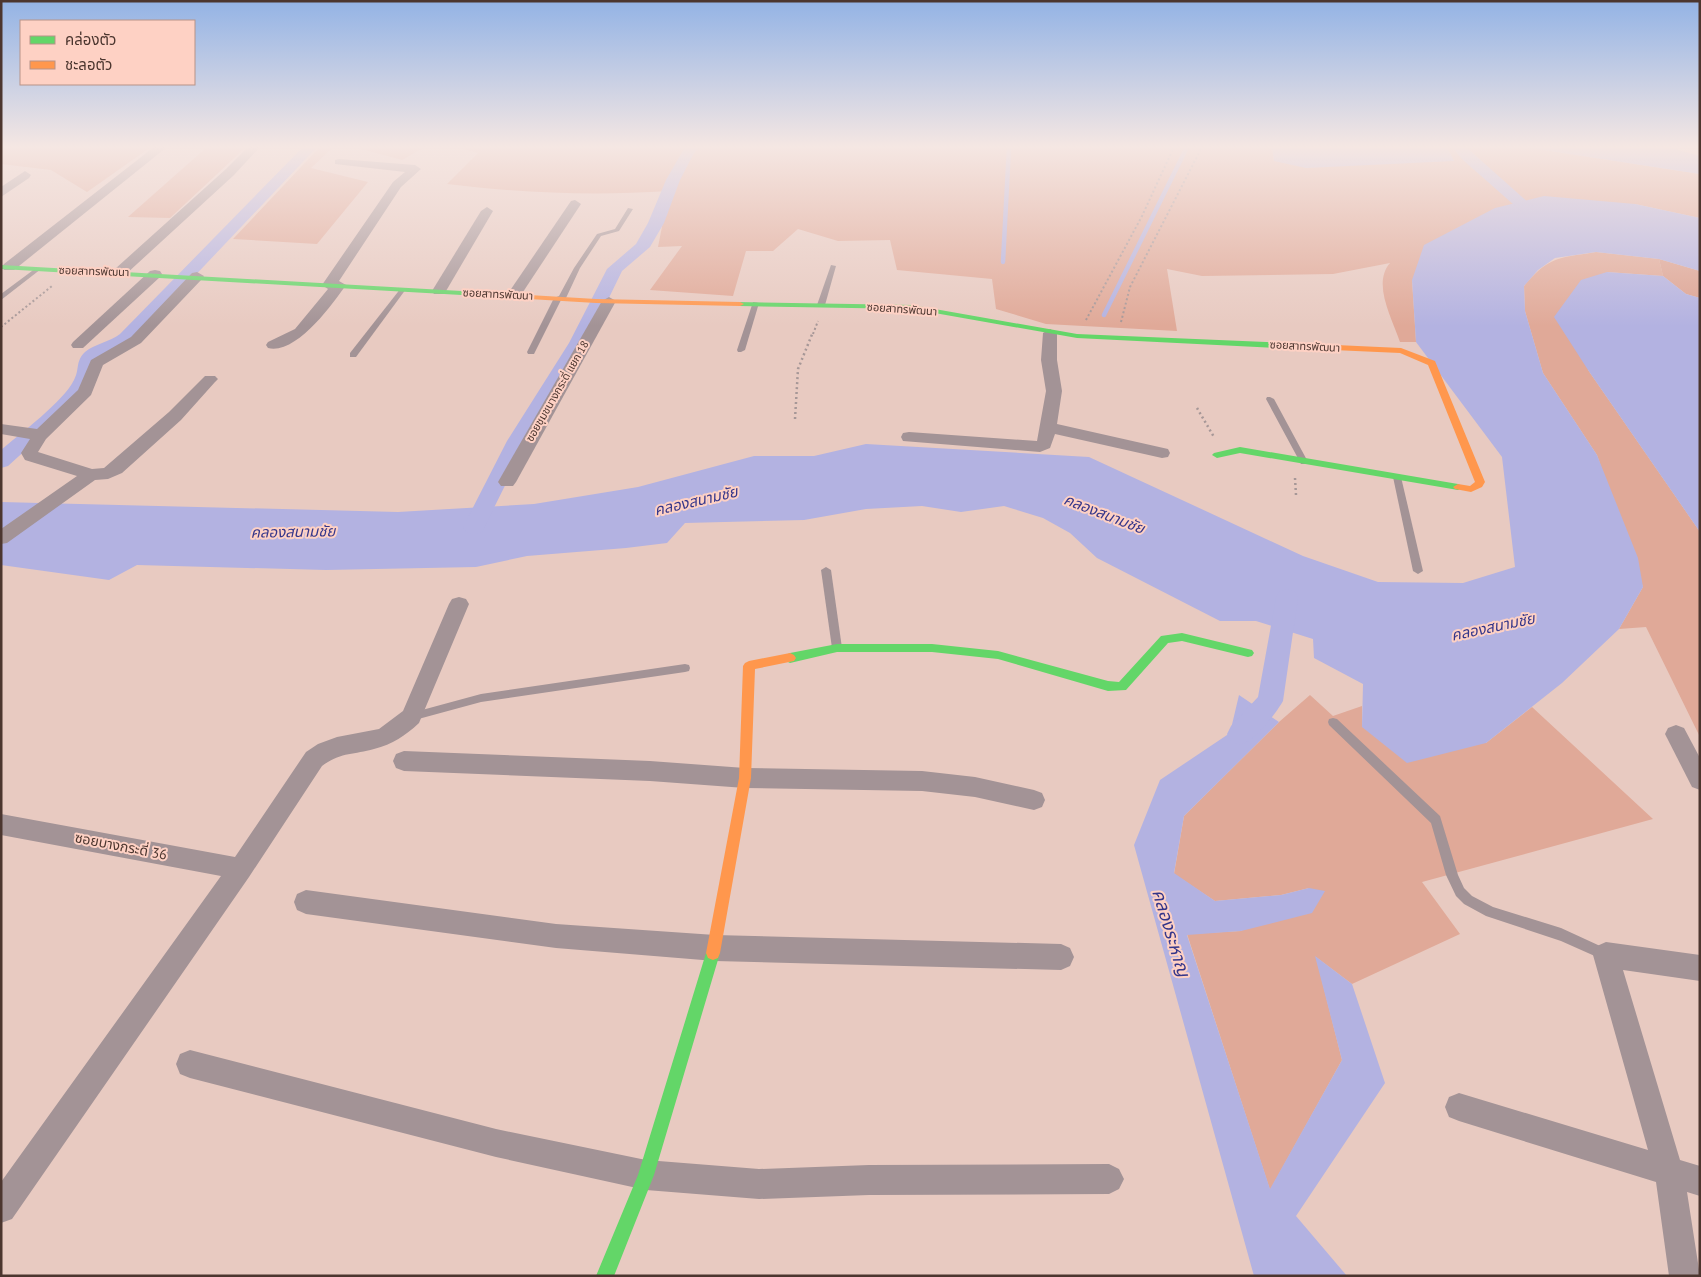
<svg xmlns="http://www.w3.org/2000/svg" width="1701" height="1277" font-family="'PT Sans','Noto Sans Thai',sans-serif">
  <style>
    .green { fill: #e0a998 }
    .forest { fill: #dca291 }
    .water { fill: #b3b2e1 }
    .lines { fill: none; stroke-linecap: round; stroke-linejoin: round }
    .stream { stroke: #b3b2e1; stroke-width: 4.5 }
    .canal { fill: #b3b2e1; fill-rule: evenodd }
    .path-far1 { stroke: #a69797; stroke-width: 2; stroke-dasharray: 2 2.5; stroke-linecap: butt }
    .path { stroke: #a69797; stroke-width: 2.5; stroke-dasharray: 2 3; stroke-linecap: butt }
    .lane { fill: #a39396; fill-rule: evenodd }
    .street { fill: #a39396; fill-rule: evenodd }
    .fast { fill: #63d668; fill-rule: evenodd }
    .slow { fill: #ff974d; fill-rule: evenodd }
    .labels { text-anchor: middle; stroke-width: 4; stroke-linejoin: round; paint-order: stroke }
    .far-street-label { font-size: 11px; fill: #4c362f; stroke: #fed1c4 }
    .street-label { font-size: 14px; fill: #4c362f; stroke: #fed1c4 }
    .water-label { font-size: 15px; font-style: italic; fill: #35368a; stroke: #fed1c4 }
    .near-water-label { font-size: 18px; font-style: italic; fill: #35368a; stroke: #fed1c4 }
  </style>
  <rect width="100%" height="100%" fill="#e8cac1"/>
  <!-- green -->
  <g class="green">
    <polygon points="1,147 151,147 87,192 51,170 1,164"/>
    <polygon points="207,147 246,147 170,218 128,217"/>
    <polygon points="303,147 333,147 311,168 368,182 317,244 233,239 318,149"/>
    <polygon points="354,147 425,147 402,160"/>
    <path d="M456,147H1272L1274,161H1453L1447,147H1524L1700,174V218L1635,204L1412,280L1416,342H1400C1392,318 1372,284 1390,263L1333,274L1202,276L1167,269L1177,331L1046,324L996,309L992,279L897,270L890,240L838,241L798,229L773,251H746L733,296L650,290L682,246L658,247L669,191C593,196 523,193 447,184L478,153Z"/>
    <path d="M1596,252L1659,259L1663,276L1607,272L1588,370L1700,532V737L1646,627L1619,629L1643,587L1597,455L1543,373L1525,311L1524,286C1549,256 1559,258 1596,252Z"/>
    <polygon points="1310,695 1333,716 1362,706 1362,727 1486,743 1532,707 1653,819 1422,882 1460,934 1352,984 1316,957 1342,1060 1270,1190 1187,934 1241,931 1309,888 1281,895 1215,901 1174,874 1184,816 1279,722"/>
  </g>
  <!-- forest -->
  <polygon class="forest" points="1659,259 1700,271 1700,298 1686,294 1663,276"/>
  <!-- water -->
  <g class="water">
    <polygon points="1272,147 1447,147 1454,161 1306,168 1274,161"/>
    <polygon points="1524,147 1667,147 1700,156 1700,174"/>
    <polygon points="1544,196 1635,204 1700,218 1700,271 1659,259 1596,252 1555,258 1538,270 1524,286 1525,311 1543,373 1597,455 1638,558 1643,587 1619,629 1562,683 1486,743 1407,763 1362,727 1363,684 1314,658 1313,639 1256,621 1220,621 1097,558 1070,533 1043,518 1004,506 961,512 922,506 866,509 804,520 685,523 667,543 626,548 527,556 476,567 326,570 137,565 109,580 1,565 1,502 398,512 534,504 638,487 754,456 814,456 866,444 1089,457 1303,556 1378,582 1463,583 1515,567 1502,457 1416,342 1412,280 1424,245 1495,208"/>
    <polygon points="1607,272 1663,276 1686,294 1700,298 1700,532 1588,370 1554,317 1581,280"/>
    <polygon points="1239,695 1279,722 1184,816 1174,873 1215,901 1281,895 1309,888 1325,891 1312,913 1241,931 1187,935 1270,1189 1342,1060 1315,956 1352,984 1385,1083 1296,1216 1347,1276 1254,1276 1134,845 1160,780 1230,733"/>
  </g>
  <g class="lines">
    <!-- stream -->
    <g class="stream">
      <polyline points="1003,262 1009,147"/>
      <polyline points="1104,315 1187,147"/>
    </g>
    <!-- canal -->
    <g class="canal">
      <path d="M303,147H317L132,342L123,349L99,358L95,363L93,380L71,409L8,466L1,468V450C21,433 63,402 74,380C80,369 75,362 85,352C94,344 110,342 120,334Z"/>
      <polygon points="685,147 700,147 694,153 680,180 664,223 650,247 622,271 587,343 527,441 482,532 474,535 466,532 463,527 507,441 569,343 607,269 636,244 648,223 666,180"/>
      <polygon points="1452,147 1466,147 1548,220 1551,223 1548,226 1538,226 1463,160"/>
      <path d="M1287,589L1295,592L1298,598L1283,701C1277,712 1254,742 1242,744C1238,745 1235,743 1231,742L1227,734L1231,726L1258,697L1276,598L1279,592Z"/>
    </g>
    <!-- path-far1 -->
    <g class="path-far1">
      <polyline points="1086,320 1142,216 1174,147"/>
      <polyline points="1121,322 1130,287 1202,147"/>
      <polyline points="1,327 52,286"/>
      <polyline points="813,334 818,321"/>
    </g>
    <!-- path -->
    <g class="path">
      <polyline points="1197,408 1214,437"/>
      <polyline points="795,419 798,369 813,332"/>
      <polyline points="1295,478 1296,495"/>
    </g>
    <!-- lane -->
    <g class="lane">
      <polygon points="628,208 633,209 619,231 601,236 580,268 566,298 561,300 534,354 528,354 527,352 554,298 559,296 574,268 597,234 615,229"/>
      <polygon points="831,265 836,266 825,305 818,307 817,305"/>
      <polygon points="36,268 41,269 1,300 1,294"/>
      <polygon points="401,288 406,289 356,357 350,357 350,353"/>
      <polygon points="753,302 759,303 745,350 741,352 738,352 737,350"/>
      <polygon points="1267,397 1270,397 1274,399 1308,462 1307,464 1301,464 1300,462 1266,399"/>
      <polygon points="1397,474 1401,477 1423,571 1418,574 1413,571 1393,477"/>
      <polygon points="826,567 831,570 842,648 841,651 833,651 832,648 821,570"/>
      <polygon points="685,664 689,665 690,668 689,671 685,672 481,702 411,721 407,720 406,717 407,714 411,713 481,694"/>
      <polygon points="1333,718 1337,719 1440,816 1458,875 1464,888 1472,896 1493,907 1561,928 1611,951 1612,955 1611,959 1606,961 1561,941 1486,916 1464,904 1456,896 1446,875 1431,823 1329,725 1328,722 1329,719"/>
    </g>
    <!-- street -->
    <g class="street">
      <polygon points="154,147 167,147 14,270 4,270 2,267 4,264"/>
      <polygon points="248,147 260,147 234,175 125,275 115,275 113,272 115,269 226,169"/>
      <path d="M339,159L415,165L421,169L401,187L339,281L346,285C332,305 296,355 268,348L266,345L268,342L295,329L328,289L322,285L393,182L405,172L335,164V160Z"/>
      <polygon points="25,171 31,175 29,178 1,197 1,187"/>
      <polygon points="575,200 581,204 521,295 514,299 509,298 507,295 571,201"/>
      <polygon points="487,207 493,211 446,291 444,294 434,294 432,291 481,211"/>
      <polygon points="155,270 160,271 162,274 160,277 83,348 73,348 71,345 73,342 150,271"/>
      <polygon points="197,272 204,276 202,279 141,343 103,365 91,395 46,439 38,452 92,469 104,468 169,412 205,376 215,376 218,379 215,382 181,420 122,473 108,479 95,480 7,543 1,544 1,529 77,476 25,460 21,453 30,439 1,434 1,424 37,429 78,390 91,360 131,337 192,273"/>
      <polygon points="609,297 616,301 516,482 513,486 501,486 498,482 602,301"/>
      <polygon points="1050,329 1057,333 1057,360 1062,391 1057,424 1168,449 1170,453 1168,457 1162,458 1055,434 1050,448 1040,452 903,441 901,437 903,433 909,432 1037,441 1046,391 1041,360 1043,333"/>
      <path d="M459,597L466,599L469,604L419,723C405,736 393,744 374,749C353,755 341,752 322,766L249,877L12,1219L1,1223V1182L221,876L1,835V814L235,857L306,752L318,744L337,737L379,729L403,711L449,604L452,599Z"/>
      <polygon points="1676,725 1684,728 1700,758 1700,790 1692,787 1665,734 1668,728"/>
      <polygon points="404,751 650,761 745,768 922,771 975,777 1034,790 1042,793 1045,800 1042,807 1034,810 975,797 922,791 745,788 650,781 404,771 396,768 393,761 396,754"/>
      <polygon points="306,890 556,924 715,935 1061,944 1070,948 1074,957 1070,966 1061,970 715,961 556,948 306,914 297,910 294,902 297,894"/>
      <polygon points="1606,942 1700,955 1700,981 1623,970 1680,1160 1700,1166 1700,1196 1687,1192 1700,1276 1669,1276 1656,1182 1459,1121 1449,1117 1445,1107 1449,1097 1459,1093 1648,1150 1593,955 1597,946"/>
      <polygon points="190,1050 496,1129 646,1160 759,1169 869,1165 1109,1164 1119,1169 1124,1179 1119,1189 1109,1194 869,1195 759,1199 646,1190 496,1157 190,1078 180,1074 176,1064 180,1054"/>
    </g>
    <!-- fast -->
    <g class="fast">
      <polygon points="1,265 497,293 501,295 497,297 1,269"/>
      <polygon points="737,302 912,305 1077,334 1314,344 1318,347 1314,350 1077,338 912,309 740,306 736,304"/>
      <polygon points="1240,447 1458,484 1463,487 1458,490 1240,453 1217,458 1212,455 1214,453"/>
      <polygon points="1182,633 1248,649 1252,650 1254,653 1252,656 1248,657 1182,641 1168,643 1126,690 1108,691 998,659 932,652 837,652 790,663 786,661 784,658 786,655 790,653 837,644 932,644 998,651 1108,681 1119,682 1161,636"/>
      <polygon points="713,946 718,948 720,953 654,1175 614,1276 596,1276 638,1175 706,953 708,948"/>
    </g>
    <!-- slow -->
    <g class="slow">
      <polygon points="494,293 596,299 740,302 744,304 740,306 596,303 497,297 494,297"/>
      <polygon points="1314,344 1401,348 1435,361 1485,482 1482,487 1471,492 1455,489 1453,487 1458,484 1470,486 1475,482 1428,365 1400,353 1311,349 1311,345"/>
      <polygon points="790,653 794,655 796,658 794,661 755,669 751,778 720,953 718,958 713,960 708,958 706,953 739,778 743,666 745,663 749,661"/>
    </g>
  </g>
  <!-- sky -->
  <linearGradient id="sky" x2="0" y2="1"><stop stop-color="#93b3e5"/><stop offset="0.45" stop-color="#f5e7e3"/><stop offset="1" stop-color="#f5e7e3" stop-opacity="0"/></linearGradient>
  <rect width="1701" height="326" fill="url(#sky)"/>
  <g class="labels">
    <!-- far-street labels -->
    <g class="far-street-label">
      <text transform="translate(94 271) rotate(2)" y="4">ซอยสาทรพัฒนา</text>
      <text transform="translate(498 294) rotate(3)" y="4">ซอยสาทรพัฒนา</text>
      <text transform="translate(902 309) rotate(4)" y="4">ซอยสาทรพัฒนา</text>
      <text transform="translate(1305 346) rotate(3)" y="4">ซอยสาทรพัฒนา</text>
      <text transform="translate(557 391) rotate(-60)" y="4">ซอยชุมชนางกระดี่ แยก 18</text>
    </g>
    <!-- street labels -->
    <g class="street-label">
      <text transform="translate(121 846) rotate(11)" y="5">ซอยบางกระดี่ 36</text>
    </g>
    <!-- water labels -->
    <g class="water-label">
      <text transform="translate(696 501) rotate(-13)" y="5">คลองสนามชัย</text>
      <text transform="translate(1104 514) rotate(21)" y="5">คลองสนามชัย</text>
      <text transform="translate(293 532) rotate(-1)" y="5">คลองสนามชัย</text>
      <text transform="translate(1493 627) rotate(-12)" y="5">คลองสนามชัย</text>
    </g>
    <!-- near-water labels -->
    <g class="near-water-label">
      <text transform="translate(1171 933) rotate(73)" y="6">คลองระหาญ</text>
    </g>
  </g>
  <!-- border -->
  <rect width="1701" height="1277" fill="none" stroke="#4c362f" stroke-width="5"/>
  <!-- legend -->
  <rect x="20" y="20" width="175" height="65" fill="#fed1c4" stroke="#b79388"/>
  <rect x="30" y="36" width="25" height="8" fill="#63d668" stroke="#b79388"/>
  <text x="65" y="45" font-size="15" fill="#4c362f">คล่องตัว</text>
  <rect x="30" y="61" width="25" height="8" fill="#ff974d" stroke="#b79388"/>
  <text x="65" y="70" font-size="15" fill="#4c362f">ชะลอตัว</text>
</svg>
